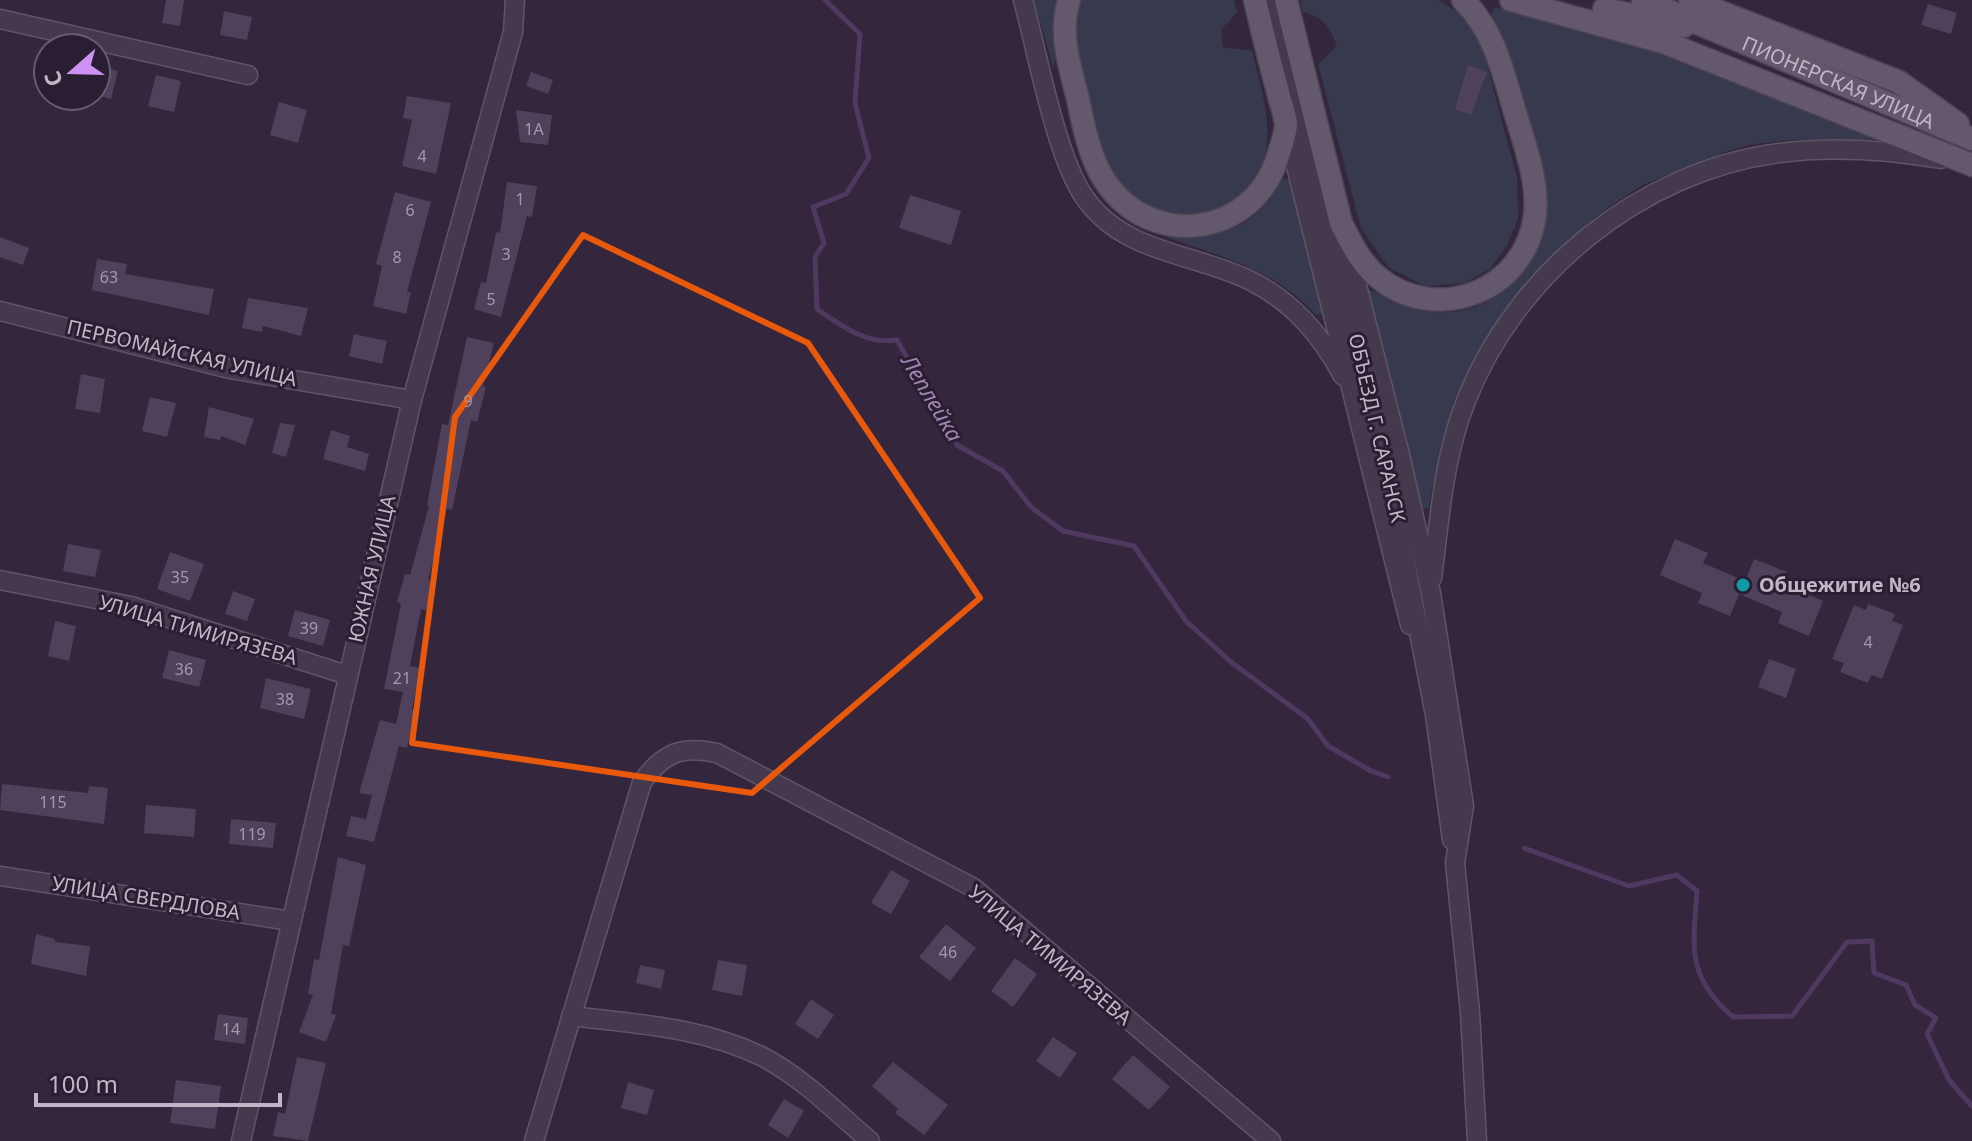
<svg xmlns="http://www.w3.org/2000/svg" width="1972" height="1141" font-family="'Noto Sans',sans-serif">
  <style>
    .green { fill: #373a4e }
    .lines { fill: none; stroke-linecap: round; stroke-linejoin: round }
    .stream { stroke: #503961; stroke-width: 5 }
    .building { fill: #4f405b }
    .minor-casing { stroke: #605568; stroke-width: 21 }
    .major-casing { stroke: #4e4356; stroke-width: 25 }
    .minor { stroke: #453a4d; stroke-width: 18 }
    .major { stroke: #64586d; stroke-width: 22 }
    .marked { fill: none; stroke: #e8590c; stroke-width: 6; stroke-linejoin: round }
    .culture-dot { fill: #0f9aa8; stroke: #2a1f32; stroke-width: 3 }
    .labels { text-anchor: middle; stroke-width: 6; stroke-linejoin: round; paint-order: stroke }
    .number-label { font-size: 16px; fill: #a498ad }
    .street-label { font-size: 20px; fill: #c1b6c8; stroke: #2a1f32 }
    .poi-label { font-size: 20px; font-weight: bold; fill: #c1b6c8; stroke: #2a1f32; text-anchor: start }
    .water-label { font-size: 22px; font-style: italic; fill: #a086b2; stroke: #2a1f32 }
  </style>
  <rect width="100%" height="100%" fill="#33263d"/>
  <!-- green -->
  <g class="green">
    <polygon points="1034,0 1058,0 1054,70"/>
    <path d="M1079,0H1234L1237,12L1221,30L1223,47L1252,51C1260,85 1274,125 1264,159C1248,212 1183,228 1140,200C1134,195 1125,191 1121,185C1085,135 1076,63 1076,4Z"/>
    <path d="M1300,0H1439L1460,14L1481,42L1517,178L1518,219L1507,245L1490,269L1464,283L1425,286L1388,267L1361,228L1318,64L1337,46C1330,27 1323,17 1303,12Z"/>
    <path d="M1494,7C1626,33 1749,84 1873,134V140C1831,139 1786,138 1745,146C1726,150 1707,161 1689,168C1672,174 1653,179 1638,188C1521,259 1450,376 1429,508L1421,509L1367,290C1379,291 1385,297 1395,302C1413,311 1440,314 1460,311C1502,303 1536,266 1544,225C1546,215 1543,204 1542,194C1536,131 1516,72 1491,14Z"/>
    <path d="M1283,178L1292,180L1324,314L1316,315C1276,270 1222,257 1166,237C1222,238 1255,230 1283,178Z"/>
  </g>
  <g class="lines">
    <!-- stream -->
    <g class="stream">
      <path d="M825,0L860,34L855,103L869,158L846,194L813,207L824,243L815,257L817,309C842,326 866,345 897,340L957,445L1003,471L1031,507L1063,531L1134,546L1186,621L1231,662L1308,719L1328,746L1371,771L1388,777"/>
      <path d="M1524,848L1629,886L1677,875L1697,891C1693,948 1686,976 1733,1017L1792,1016L1847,942L1872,941L1874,973L1906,985L1915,1005L1936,1018L1927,1034L1949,1080L1972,1106"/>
    </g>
  </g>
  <!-- building -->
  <g class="building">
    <polygon points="166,0 184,0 180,26 162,23"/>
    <polygon points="1928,4 1957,13 1951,34 1921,25"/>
    <polygon points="224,11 252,17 247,40 220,35"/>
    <polygon points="96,65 118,71 111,99 96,95"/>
    <polygon points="1468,65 1487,72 1471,115 1455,109"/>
    <polygon points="531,72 553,80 548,94 526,86"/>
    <polygon points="156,75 181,81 174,112 148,106"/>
    <polygon points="407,96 451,103 436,174 402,166 412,120 403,118"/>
    <polygon points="279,102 307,110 298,143 270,135"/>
    <polygon points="516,110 552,115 548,145 520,142"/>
    <polygon points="507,182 537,186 532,217 527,216 501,317 474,309 481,282 486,283 496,232 500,233"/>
    <polygon points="395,192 431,202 407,292 411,292 406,314 373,306 382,266 376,264"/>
    <polygon points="910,195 961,211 951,245 899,228"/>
    <polygon points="0,237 29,248 23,265 0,257"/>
    <polygon points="97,259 127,264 125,274 214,289 209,315 92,290"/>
    <polygon points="248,298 308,308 301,336 263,326 262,332 242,328"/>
    <polygon points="354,334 387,341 382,364 349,356"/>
    <polygon points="467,337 494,343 483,386 486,387 477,422 471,420 452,510 447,509 428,580 434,582 426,610 421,609 410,666 420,668 412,710 416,710 407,748 399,746 374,842 346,836 351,816 366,819 372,795 359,793 380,720 396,724 403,692 384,689 401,604 397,602 405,574 410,575 429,506 427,505 442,424 448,425"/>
    <polygon points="81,374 105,379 100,413 75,409"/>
    <polygon points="150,397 176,403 167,437 142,431"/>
    <polygon points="209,407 254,419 245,445 221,436 220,440 204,437"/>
    <polygon points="280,423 295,425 286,457 272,453"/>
    <polygon points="331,430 350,436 347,447 369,454 365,471 323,459"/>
    <polygon points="1675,539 1708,553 1703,563 1745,581 1754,559 1787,572 1782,583 1823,601 1809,636 1778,623 1782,612 1739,594 1730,616 1698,603 1702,593 1660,575"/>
    <polygon points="68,544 101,550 95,577 63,571"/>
    <polygon points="170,552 204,564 190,601 157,589"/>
    <polygon points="233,591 255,599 247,621 225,614"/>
    <polygon points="1868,604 1895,614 1892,621 1903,625 1882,679 1871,675 1868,683 1840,672 1844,663 1832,659 1854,605 1866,610"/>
    <polygon points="295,610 330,620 323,646 288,636"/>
    <polygon points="55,621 76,626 69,661 48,656"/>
    <polygon points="169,650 206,660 199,687 162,678"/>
    <polygon points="1769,659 1796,669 1786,698 1758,687"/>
    <polygon points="266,678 311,689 304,719 260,708"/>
    <polygon points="2,784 88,793 89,786 108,788 104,824 0,810"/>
    <polygon points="146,805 196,809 194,837 144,833"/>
    <polygon points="231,819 276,823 273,848 229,844"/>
    <polygon points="338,857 366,865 349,946 343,945 331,1014 336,1015 326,1042 299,1032 313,995 308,994 314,959 319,960"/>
    <polygon points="891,870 910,881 891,914 871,903"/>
    <polygon points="946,924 976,948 950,981 919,957"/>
    <polygon points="36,934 55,939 55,942 90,946 86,976 31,964"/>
    <polygon points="1015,958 1037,974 1013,1007 991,991"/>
    <polygon points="718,960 747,965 742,996 712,990"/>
    <polygon points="640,965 665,970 661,989 636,983"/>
    <polygon points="811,999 834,1015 818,1039 795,1024"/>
    <polygon points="218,1014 248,1018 245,1044 214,1040"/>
    <polygon points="1053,1037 1077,1053 1060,1078 1036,1061"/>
    <polygon points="1133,1055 1170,1087 1149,1110 1112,1079"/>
    <polygon points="297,1057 326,1063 308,1141 273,1136 278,1112 285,1114"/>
    <polygon points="893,1062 948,1105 924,1135 895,1113 898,1109 872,1086"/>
    <polygon points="176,1080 221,1086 215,1129 170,1123"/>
    <polygon points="628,1082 654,1090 647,1115 621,1108"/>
    <polygon points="784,1099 804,1111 788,1138 768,1125"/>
  </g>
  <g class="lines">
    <defs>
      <g id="minor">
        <path d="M1023,0C1037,51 1056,158 1085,198C1124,254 1195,253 1251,281C1293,302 1321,335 1343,376"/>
        <polyline points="1271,0 1383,447 1435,715 1452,840"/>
        <polyline points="0,19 248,75"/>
        <polyline points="1286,126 1410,625"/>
        <polyline points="1346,242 1401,459 1431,593 1464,806 1455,863 1470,1012 1477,1141"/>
        <polyline points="0,311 230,369 412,400"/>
        <path d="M1432,578C1440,518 1443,459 1466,401C1516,273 1641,171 1779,153C1832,146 1888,150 1941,159"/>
        <polyline points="0,580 131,606 347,675"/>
        <polyline points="0,876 291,921"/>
        <path d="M571,1016C636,1024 703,1027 763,1057C803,1078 836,1112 870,1141"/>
        <polyline points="241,1141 412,400 513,32 515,0"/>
        <path d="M534,1141L642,782C663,753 682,745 717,753L974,888L1271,1141"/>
      </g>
      <g id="major">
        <path d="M1069,0C1059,32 1069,64 1077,95C1083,123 1089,157 1105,181C1151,250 1252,237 1277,159C1280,149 1286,134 1286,124C1285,113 1279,99 1277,88C1269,59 1262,30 1255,0"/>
        <path d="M1286,0L1341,223C1351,243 1361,264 1379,278C1437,325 1526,291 1535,215C1539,178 1522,138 1512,102C1501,64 1492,29 1463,0"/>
        <polyline points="1511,0 1666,43 1972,165"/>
        <path id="s1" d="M1643,0L1972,139"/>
        <polyline points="1690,0 1899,82 1958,124"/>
        <polyline points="1604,9 1684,26"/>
      </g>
    </defs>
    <!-- minor casing -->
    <use href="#minor" class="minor-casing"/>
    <!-- major casing -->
    <use href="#major" class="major-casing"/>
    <!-- minor -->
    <use href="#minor" class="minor"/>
    <!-- major -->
    <use href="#major" class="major"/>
  </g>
  <!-- marked area -->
  <path class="marked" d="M583,235L808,343L980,598L752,793L412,743L455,417Z"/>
  <!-- markers -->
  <circle class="culture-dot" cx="1743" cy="585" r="8"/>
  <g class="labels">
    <!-- number labels -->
    <g class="number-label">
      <text x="534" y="135">1А</text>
      <text x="422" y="162">4</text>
      <text x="520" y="205">1</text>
      <text x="410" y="216">6</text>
      <text x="506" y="260">3</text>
      <text x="397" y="263">8</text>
      <text x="109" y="283">63</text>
      <text x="491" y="305">5</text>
      <text x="468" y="407">9</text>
      <text x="180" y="583">35</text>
      <text x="309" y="634">39</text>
      <text x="1868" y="648">4</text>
      <text x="184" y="675">36</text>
      <text x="402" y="684">21</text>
      <text x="285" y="705">38</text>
      <text x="53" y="808">115</text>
      <text x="252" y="840">119</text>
      <text x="948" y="958">46</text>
      <text x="231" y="1035">14</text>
    </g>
    <!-- street labels -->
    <g class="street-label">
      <text dy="7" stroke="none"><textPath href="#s1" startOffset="212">ПИОНЕРСКАЯ УЛИЦА</textPath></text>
      <text transform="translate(182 353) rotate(13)" y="7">ПЕРВОМАЙСКАЯ УЛИЦА</text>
      <text transform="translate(1377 428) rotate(77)" y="7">ОБЪЕЗД Г. САРАНСК</text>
      <text transform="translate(372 569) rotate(-77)" y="7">ЮЖНАЯ УЛИЦА</text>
      <text transform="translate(198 630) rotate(16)" y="7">УЛИЦА ТИМИРЯЗЕВА</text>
      <text transform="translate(146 898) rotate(9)" y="7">УЛИЦА СВЕРДЛОВА</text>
      <text transform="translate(1050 955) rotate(40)" y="7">УЛИЦА ТИМИРЯЗЕВА</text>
    </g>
    <!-- poi labels -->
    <g class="poi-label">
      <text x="1759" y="592">Общежитие №6</text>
    </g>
    <!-- water labels -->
    <g class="water-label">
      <text transform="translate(932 398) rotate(59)" y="8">Леплейка</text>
    </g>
  </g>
  <!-- north arrow -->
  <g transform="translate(72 72) rotate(250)"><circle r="38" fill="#2a1f32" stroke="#665b6e" stroke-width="2"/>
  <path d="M0-6L14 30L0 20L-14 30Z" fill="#cd92f1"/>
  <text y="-12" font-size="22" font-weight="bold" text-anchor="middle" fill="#c1b6c8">С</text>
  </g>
  <!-- scale -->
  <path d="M36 1093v12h244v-12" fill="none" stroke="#c1b6c8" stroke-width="4"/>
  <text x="48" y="1093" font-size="24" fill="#c1b6c8" stroke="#2a1f32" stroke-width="6" paint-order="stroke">100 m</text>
</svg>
